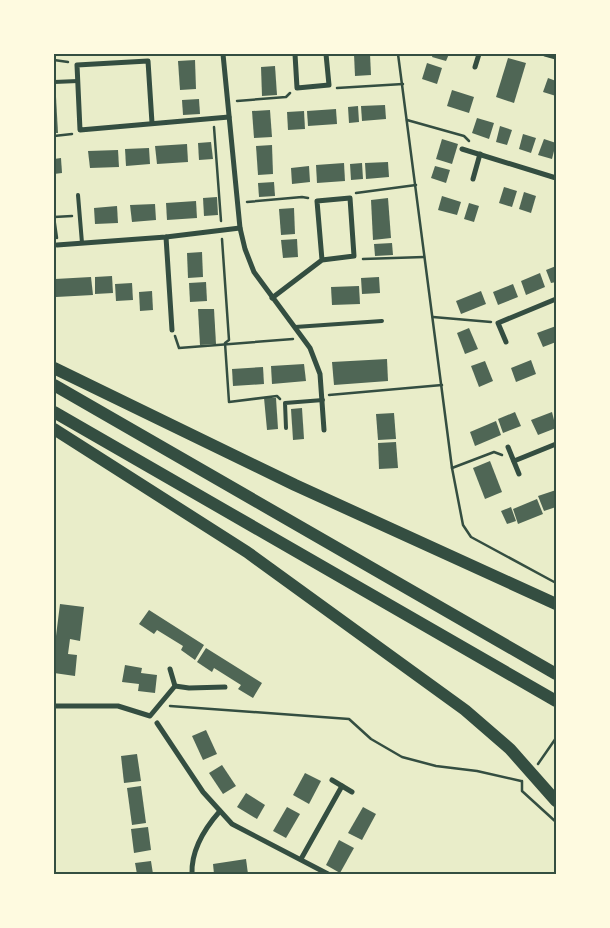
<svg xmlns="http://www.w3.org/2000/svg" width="610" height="928" font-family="'Alegreya Sans',sans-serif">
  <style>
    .building { fill: #4f6655 }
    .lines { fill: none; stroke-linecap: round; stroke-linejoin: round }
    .path { stroke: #344e41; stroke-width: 2.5 }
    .service { stroke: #344e41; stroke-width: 4 }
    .minor { stroke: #344e41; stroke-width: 5 }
    .trunk { stroke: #344e41; stroke-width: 12 }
    .neatline { fill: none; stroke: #344e41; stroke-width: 2 }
  </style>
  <rect width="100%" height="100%" fill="#e9edc9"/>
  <!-- building -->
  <g class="building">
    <polygon points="354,54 370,54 371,75 355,76"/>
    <polygon points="433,54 449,54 446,61 432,57"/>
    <polygon points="508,58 526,63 514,103 496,97"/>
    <polygon points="195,60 196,89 180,90 178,61"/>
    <polygon points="427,63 442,68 437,84 422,79"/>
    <polygon points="275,66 277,95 262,96 261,67"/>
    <polygon points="548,78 556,81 556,96 543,92"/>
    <polygon points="452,90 474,97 469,113 447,106"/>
    <polygon points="54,97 56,97 58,133 54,133"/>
    <polygon points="199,99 200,114 183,115 182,100"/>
    <polygon points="385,105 386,119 362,121 361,106"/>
    <polygon points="358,106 359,122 349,123 348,107"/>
    <polygon points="336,109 337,124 308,126 307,111"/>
    <polygon points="270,110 272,137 254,138 252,111"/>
    <polygon points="304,111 305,129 288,130 287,112"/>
    <polygon points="477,118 494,123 489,139 472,133"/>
    <polygon points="500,126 512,130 507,145 496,142"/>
    <polygon points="523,134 536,138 531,153 519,149"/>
    <polygon points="442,139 458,144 452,164 436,159"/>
    <polygon points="544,139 556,143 552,159 538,155"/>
    <polygon points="211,142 213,159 199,160 198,143"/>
    <polygon points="187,144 188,162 157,164 155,146"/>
    <polygon points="272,145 273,174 258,175 256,146"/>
    <polygon points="149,148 150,164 126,166 125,149"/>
    <polygon points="118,150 119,167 90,168 88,151"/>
    <polygon points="61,158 62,173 54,174 54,159"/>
    <polygon points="388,162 389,177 366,179 365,163"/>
    <polygon points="344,163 345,181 317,183 316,165"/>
    <polygon points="362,163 363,179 351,180 350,164"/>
    <polygon points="309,166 310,182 292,184 291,168"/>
    <polygon points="435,166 450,170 446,183 431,178"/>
    <polygon points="274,182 275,196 259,197 258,183"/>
    <polygon points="504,187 517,191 512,207 499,203"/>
    <polygon points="524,192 536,196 531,213 519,209"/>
    <polygon points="442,196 461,202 457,215 438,210"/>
    <polygon points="217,197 218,215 204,216 203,198"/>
    <polygon points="388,198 391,238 373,240 371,200"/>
    <polygon points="196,201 197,218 167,220 166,203"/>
    <polygon points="469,203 479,206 474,222 464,219"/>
    <polygon points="155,204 156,220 132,222 130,205"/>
    <polygon points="117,206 118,223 95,224 94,208"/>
    <polygon points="294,208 295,234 281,235 279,209"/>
    <polygon points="297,239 298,257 283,258 281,240"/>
    <polygon points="392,243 393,255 375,256 374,244"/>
    <polygon points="202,252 203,277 188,278 187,253"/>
    <polygon points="556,266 556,282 551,283 546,270"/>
    <polygon points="540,273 545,287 526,295 521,281"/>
    <polygon points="112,276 113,293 95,294 95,277"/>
    <polygon points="91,277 93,295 56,297 55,279"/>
    <polygon points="379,277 380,293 362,294 361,278"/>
    <polygon points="206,282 207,301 190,302 189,283"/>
    <polygon points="132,283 133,300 116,301 115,284"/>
    <polygon points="513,284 518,297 498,305 493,292"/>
    <polygon points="359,286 360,304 332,305 331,287"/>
    <polygon points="152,291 153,310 140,311 139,292"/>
    <polygon points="481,291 486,304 461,314 456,301"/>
    <polygon points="198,309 214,309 216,344 200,345"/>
    <polygon points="556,326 556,342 543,347 537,333"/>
    <polygon points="469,328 478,349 465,354 457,333"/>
    <polygon points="387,359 388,381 334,385 332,362"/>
    <polygon points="531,360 536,374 516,382 511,368"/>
    <polygon points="485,361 493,381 479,387 471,366"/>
    <polygon points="304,364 306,381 272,384 271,366"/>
    <polygon points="263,367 264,384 233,386 232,369"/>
    <polygon points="264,398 276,398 278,429 267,430"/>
    <polygon points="302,408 304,439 293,440 291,409"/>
    <polygon points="515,412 521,426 503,433 498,419"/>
    <polygon points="552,412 556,428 538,435 531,420"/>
    <polygon points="394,413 396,439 378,440 376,414"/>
    <polygon points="496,421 501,435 475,446 470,432"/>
    <polygon points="396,442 398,468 379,469 378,443"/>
    <polygon points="490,461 502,492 485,499 473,468"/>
    <polygon points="556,490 556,507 544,511 538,496"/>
    <polygon points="537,499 543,514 518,524 513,509"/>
    <polygon points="511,507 516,521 507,524 501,511"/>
    <polygon points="60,604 84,607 80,641 70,639 68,654 77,655 75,676 54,673 54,652"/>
    <polygon points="149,610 204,645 195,660 181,650 183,646 157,630 154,634 139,624"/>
    <polygon points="206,648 262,683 253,698 238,689 241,685 214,668 212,672 197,662"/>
    <polygon points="125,665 142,668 141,673 157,675 155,693 138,691 139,684 122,682"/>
    <polygon points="206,730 217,754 203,760 192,736"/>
    <polygon points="137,754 141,781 124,783 121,756"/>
    <polygon points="222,765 236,786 223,794 209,773"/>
    <polygon points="305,773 321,781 309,804 293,795"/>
    <polygon points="141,786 146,823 132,825 127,788"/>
    <polygon points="246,793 265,805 257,819 237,807"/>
    <polygon points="287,807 300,814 286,838 273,831"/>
    <polygon points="363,807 376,814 362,840 348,833"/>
    <polygon points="148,827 151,850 134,853 131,829"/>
    <polygon points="339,840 354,848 340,873 326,865"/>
    <polygon points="246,859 248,874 214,874 213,864"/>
    <polygon points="151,861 153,874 137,874 135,863"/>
  </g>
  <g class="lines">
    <!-- path -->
    <g class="path">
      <polyline points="398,54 452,468 463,525 471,537 556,583"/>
      <polyline points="54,60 68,62"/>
      <polyline points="337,88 403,84"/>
      <polyline points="237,101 286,97 290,93"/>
      <polyline points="407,120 464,136 469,141"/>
      <polyline points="214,127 221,221"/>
      <polyline points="54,136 72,134"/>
      <polyline points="356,193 416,185"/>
      <polyline points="247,202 302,197 308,198"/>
      <polyline points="54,217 57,238"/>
      <polyline points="54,217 72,216"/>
      <polyline points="222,239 229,340 225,343 229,402 277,396 280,399"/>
      <polyline points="363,259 424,257"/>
      <polyline points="433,317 491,322"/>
      <polyline points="175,336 179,348 293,339"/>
      <polyline points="329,395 442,385"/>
      <polyline points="452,468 494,452 502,455"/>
      <polyline points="170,706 349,719 371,739 402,757 436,766 477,771 521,781"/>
      <polyline points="538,764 556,738"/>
      <polyline points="522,781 522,791 556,822"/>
    </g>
    <!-- service -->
    <g class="service">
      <polyline points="54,82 78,81"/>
      <polyline points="78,195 82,243"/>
      <polyline points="295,327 382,321"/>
      <polyline points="286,428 285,403 323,400"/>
    </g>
    <!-- minor -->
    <g class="minor">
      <polyline points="223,54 240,228 245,249 254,272 310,348 320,374 324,430"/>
      <polyline points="295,54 297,88 329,85 326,54"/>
      <polyline points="545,54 556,57"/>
      <polyline points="475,67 479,54"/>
      <polyline points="152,123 148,61 77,65 80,130 229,117"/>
      <polyline points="462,149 556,178"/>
      <polyline points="473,179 480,154"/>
      <polyline points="166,237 172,330"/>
      <polyline points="57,245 166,237 240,228"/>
      <polyline points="272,298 322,260 317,201 350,198 354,256 322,260"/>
      <polyline points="506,342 498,323 556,299"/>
      <polyline points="508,447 519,474"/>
      <polyline points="514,461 556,444"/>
      <polyline points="170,669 175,686 189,688 225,687"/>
      <polyline points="54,706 118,706 150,716 175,686"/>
      <polyline points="157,723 203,792 232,824 328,874"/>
      <polyline points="332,780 352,792"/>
      <polyline points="301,859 342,786"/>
      <path d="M192,874C191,851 205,828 220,811"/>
    </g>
    <!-- trunk -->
    <g class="trunk">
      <polyline points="54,368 295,485 556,604"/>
      <polyline points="54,385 556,674"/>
      <polyline points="54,412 556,701"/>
      <polyline points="54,429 247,552 465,710 510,749 556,801"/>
    </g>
  </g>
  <!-- border -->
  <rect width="610" height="928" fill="none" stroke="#fefae0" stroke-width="110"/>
  <rect x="55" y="55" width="500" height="818" class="neatline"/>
</svg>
